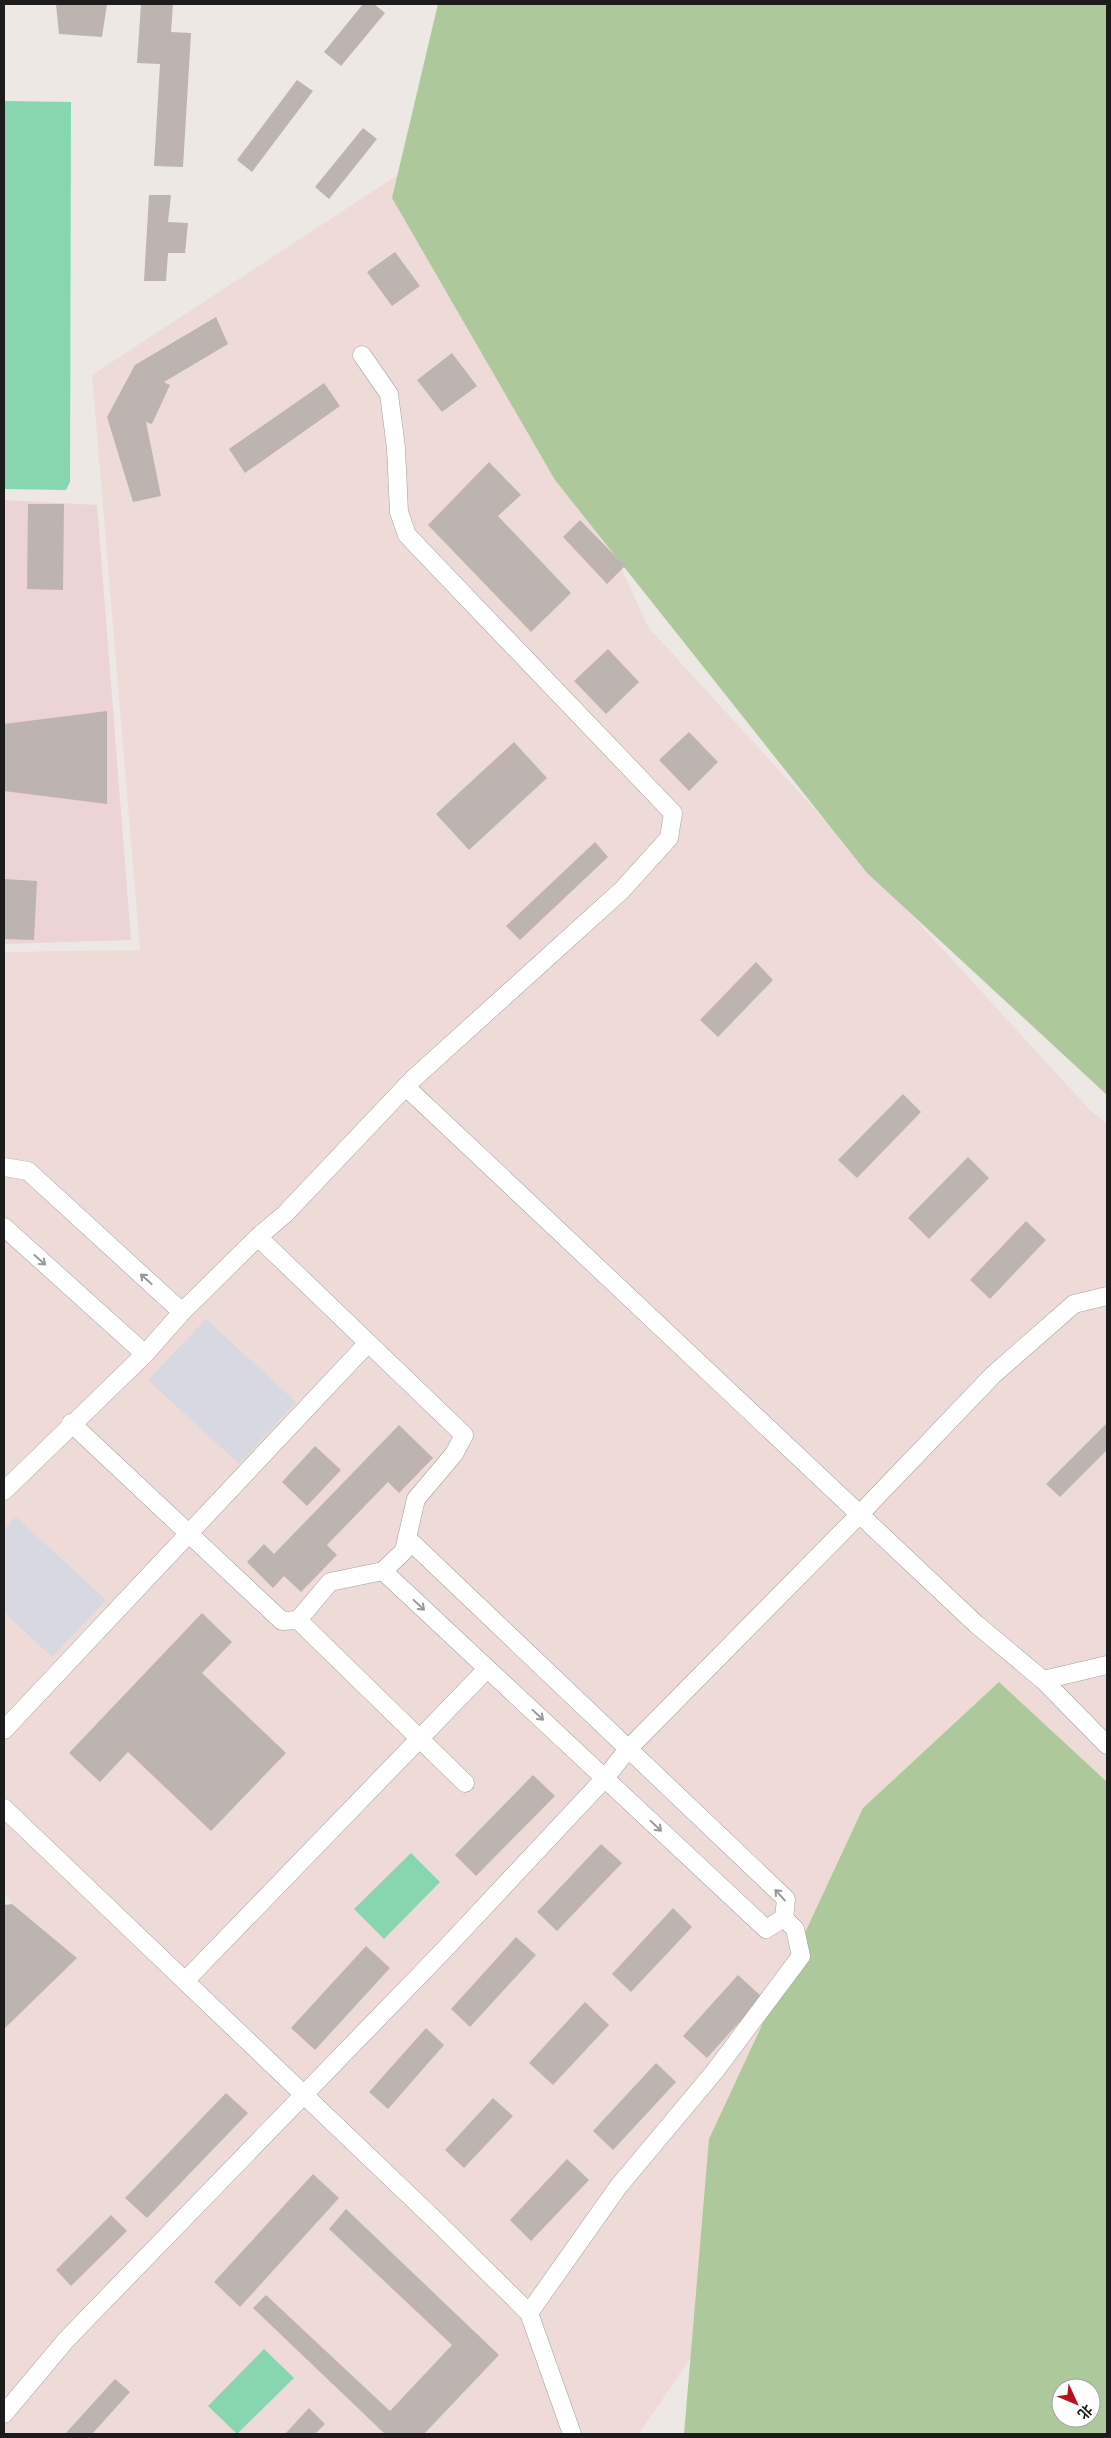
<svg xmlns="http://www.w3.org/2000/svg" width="1111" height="2438" font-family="'Work Sans','Noto Sans SC',sans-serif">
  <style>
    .commercial { fill: #ecd3d4 }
    .military { fill: #eedbd7 }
    .forest { fill: #adc99b; fill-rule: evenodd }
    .pitch { fill: #87d6af }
    .plaza { fill: #d7d8e2 }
    .building { fill: #bdb4b0 }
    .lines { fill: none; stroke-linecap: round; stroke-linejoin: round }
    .minor-casing { stroke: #a0a0a0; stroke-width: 19 }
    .minor { stroke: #fff; stroke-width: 18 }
    .oneway { stroke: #999 }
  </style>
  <rect width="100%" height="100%" fill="#ede8e3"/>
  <!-- commercial -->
  <polygon class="commercial" points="4,500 97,505 131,940 4,944"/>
  <!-- military -->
  <polygon class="military" points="433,152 648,627 1088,1108 1107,1124 1107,1858 750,2270 639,2434 4,2434 4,2029 77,1958 12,1904 4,1893 4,952 140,950 92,375"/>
  <!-- forest -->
  <g class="forest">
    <polygon points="438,4 1107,4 1107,1095 867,873 555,480 392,198"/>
    <path d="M999,1682L1107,1782V2434H684L709,2139L863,1808ZM1061,2388H1091V2418H1061Z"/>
  </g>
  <!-- pitch -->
  <g class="pitch">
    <polygon points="4,101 71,102 70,482 66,490 4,489"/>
    <polygon points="411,1853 440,1882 384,1939 354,1909"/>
    <polygon points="264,2349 294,2378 237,2434 208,2406"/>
  </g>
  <!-- plaza -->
  <g class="plaza">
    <polygon points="206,1319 296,1402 239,1464 148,1380"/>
    <polygon points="16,1517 106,1600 52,1657 4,1612 4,1530"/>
  </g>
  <!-- building -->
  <g class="building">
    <polygon points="56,4 107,4 102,37 59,34"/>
    <polygon points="141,4 173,4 171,32 191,33 183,167 154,166 160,64 137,63"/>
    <polygon points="363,4 374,4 385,13 341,66 324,52"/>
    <polygon points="297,80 313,91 252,172 237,160"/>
    <polygon points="363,128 377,139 329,199 315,187"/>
    <polygon points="149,195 171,195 168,222 188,223 185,253 168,253 166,281 144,281"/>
    <polygon points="395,252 420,286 392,306 367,272"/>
    <polygon points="216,317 228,344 164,382 170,385 152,424 146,422 161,496 133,502 107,417 135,365"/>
    <polygon points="452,353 477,386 442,412 417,380"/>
    <polygon points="324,383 340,406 245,473 229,449"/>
    <polygon points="489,462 521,495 498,516 571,593 531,632 428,525"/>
    <polygon points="28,504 64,504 63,590 27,589"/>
    <polygon points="580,520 625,566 607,584 563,537"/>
    <polygon points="608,649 639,682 606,714 574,681"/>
    <polygon points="107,711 107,804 4,791 4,724"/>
    <polygon points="689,732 718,762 689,791 659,760"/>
    <polygon points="514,742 547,778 469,850 436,814"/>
    <polygon points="595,842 608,857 520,940 506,926"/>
    <polygon points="4,879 37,881 34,940 4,939"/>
    <polygon points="756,962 773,980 718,1037 700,1020"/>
    <polygon points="903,1094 921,1112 857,1178 838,1160"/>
    <polygon points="968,1157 989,1178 929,1239 908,1218"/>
    <polygon points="1026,1221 1046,1240 990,1299 970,1280"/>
    <polygon points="1107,1423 1107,1450 1060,1497 1046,1484"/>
    <polygon points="399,1425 433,1458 399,1493 388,1482 327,1545 337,1555 301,1592 284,1576 273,1588 247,1562 264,1544 274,1554"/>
    <polygon points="315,1446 341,1470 307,1506 282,1482"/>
    <polygon points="202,1613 232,1642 202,1673 286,1753 211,1831 128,1752 100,1782 69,1753"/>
    <polygon points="533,1775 555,1796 476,1876 455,1855"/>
    <polygon points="601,1844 622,1863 557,1931 537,1912"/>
    <polygon points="12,1904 77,1958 4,2029 4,1905"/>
    <polygon points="673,1908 692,1927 631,1992 612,1974"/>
    <polygon points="516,1937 536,1955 470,2027 451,2009"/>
    <polygon points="366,1946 390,1968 315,2050 291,2028"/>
    <polygon points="738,1975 762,1997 707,2058 683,2036"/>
    <polygon points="585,2002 609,2025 553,2085 529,2063"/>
    <polygon points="426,2028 444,2045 388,2109 369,2092"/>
    <polygon points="656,2063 676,2082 613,2150 593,2131"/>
    <polygon points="226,2093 248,2113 147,2218 125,2198"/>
    <polygon points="493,2098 513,2116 464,2168 445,2150"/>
    <polygon points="567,2159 589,2180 531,2241 510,2220"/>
    <polygon points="313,2174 339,2198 240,2307 214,2282"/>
    <polygon points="346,2209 499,2355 424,2434 385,2434 253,2308 266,2295 390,2411 452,2345 329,2229"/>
    <polygon points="111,2215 127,2231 71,2286 56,2270"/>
    <polygon points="115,2379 130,2392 92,2434 65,2434"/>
    <polygon points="309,2408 325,2424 315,2434 285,2434"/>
  </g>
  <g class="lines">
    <defs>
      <g id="minor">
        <polyline points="406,1087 976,1624 1043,1680 1107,1665"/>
        <polyline points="4,1167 28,1171 182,1312"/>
        <polyline points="4,1227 145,1354"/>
        <polyline points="71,1423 282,1621 298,1620 330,1582 383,1571 404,1551 416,1499 454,1454 464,1435 258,1237"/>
        <polyline points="4,1491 145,1354 182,1312 258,1237 285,1214 413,1079 622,890 669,838 673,813 407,535 399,512 396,448 389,394 362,355"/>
        <polyline points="383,1571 766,1929 784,1918 786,1899 407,1538"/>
        <polyline points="298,1620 465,1783"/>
        <polyline points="1043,1680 1107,1745"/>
        <polyline points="4,1730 368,1343"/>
        <polyline points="4,1808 436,2221 529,2313 572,2434"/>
        <polyline points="185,1981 487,1669"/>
        <polyline points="529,2313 618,2187 715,2071 801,1956 795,1929 784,1918"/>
        <polyline points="4,2414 66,2340 444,1950 605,1778 628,1749 859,1515 993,1375 1074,1304 1107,1296"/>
      </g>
    </defs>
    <!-- minor casing -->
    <use href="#minor" class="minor-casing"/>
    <!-- minor -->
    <use href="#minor" class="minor"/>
  </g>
  <!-- one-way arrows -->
  <defs><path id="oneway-shaft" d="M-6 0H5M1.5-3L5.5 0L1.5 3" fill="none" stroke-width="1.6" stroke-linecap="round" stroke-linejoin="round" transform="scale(1.25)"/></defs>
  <g class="oneway">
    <use href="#oneway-shaft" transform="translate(40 1260) rotate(42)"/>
    <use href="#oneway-shaft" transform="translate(146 1279) rotate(-138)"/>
    <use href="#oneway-shaft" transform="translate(419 1605) rotate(43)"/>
    <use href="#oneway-shaft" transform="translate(538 1715) rotate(43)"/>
    <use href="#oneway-shaft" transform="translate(656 1826) rotate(43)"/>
    <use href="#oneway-shaft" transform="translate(780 1895) rotate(-132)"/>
  </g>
  <!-- border -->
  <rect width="1111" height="2438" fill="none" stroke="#1c1c1c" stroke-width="10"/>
  <!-- north arrow -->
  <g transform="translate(1076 2403) rotate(134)"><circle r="24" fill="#ffffff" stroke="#a4a4a4"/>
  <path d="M0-4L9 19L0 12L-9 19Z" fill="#b71121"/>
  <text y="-8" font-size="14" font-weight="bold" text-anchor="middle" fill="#1c1c1c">北</text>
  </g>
</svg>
